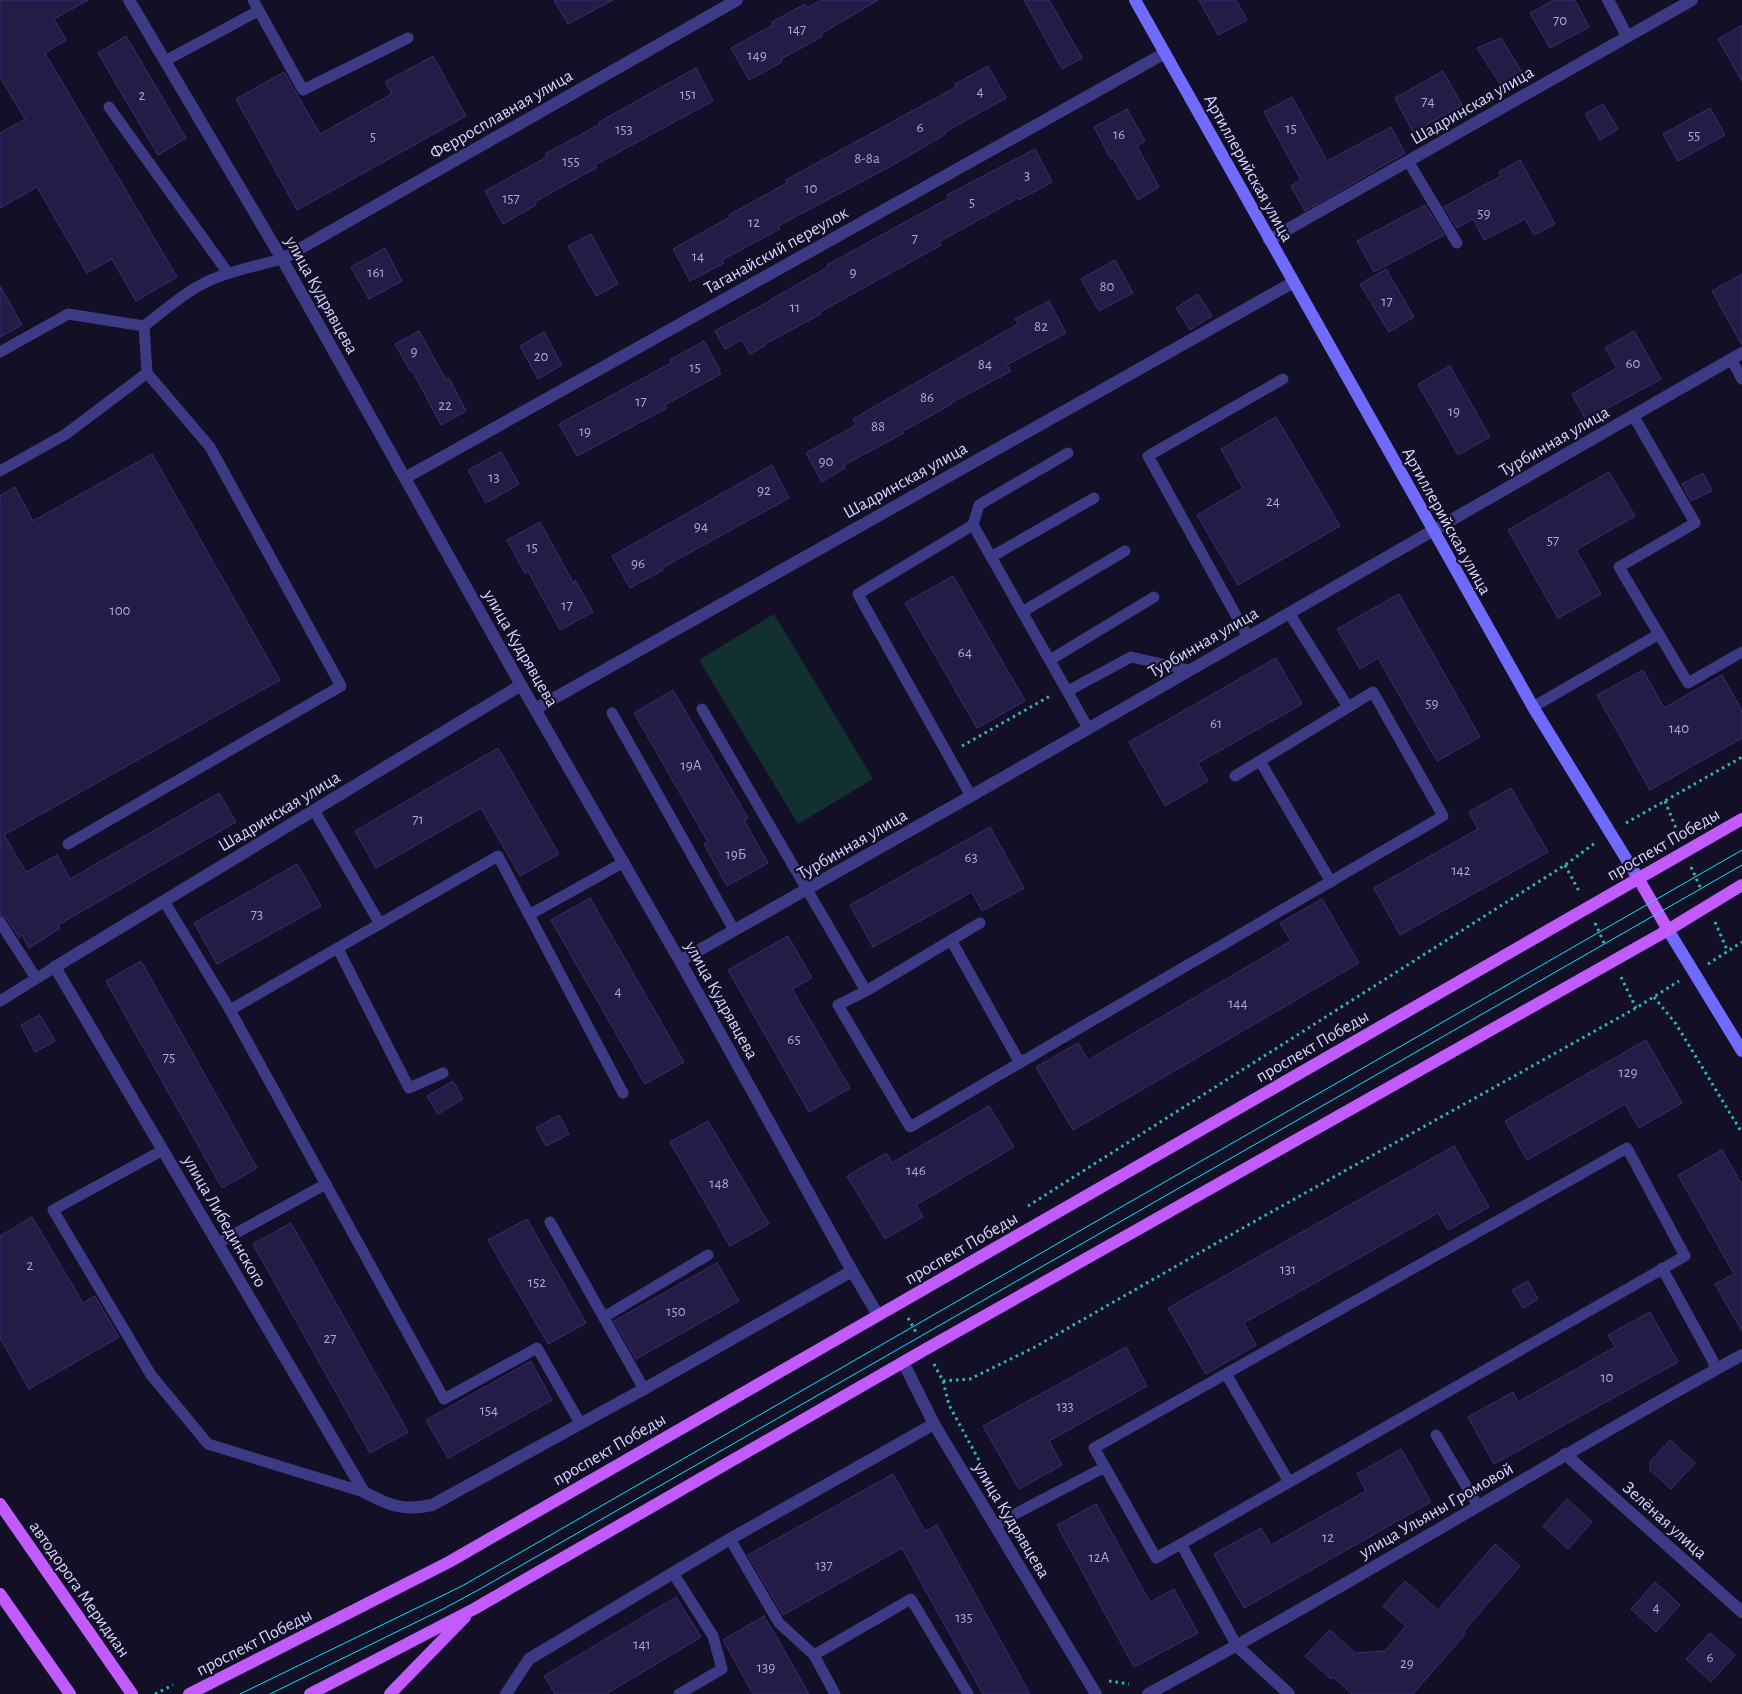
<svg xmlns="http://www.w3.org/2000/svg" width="1742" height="1694" font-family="'Alegreya Sans',sans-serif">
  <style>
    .pitch { fill: #12302f }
    .building { fill: #241b47; stroke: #3b2d73 }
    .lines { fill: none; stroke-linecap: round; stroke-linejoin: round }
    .path { stroke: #2fb8b0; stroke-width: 3; stroke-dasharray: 2.5 4; stroke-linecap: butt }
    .lane { stroke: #3d3a85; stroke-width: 11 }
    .street { stroke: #3d3a85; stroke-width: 12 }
    .secondary { stroke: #6f6bff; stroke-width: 12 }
    .primary { stroke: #c25bff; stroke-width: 12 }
    .tram { stroke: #00e5ff; stroke-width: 1 }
    .labels { text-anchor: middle; stroke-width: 4.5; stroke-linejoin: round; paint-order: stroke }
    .number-label { font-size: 15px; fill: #aca6d1 }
    .street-label { font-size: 18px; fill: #d9d4ff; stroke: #130f26 }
  </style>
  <rect width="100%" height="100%" fill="#130f26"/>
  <!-- pitch -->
  <polygon class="pitch" points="774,614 873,779 798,824 699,660"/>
  <!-- building -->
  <g class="building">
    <polygon points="0,0 88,0 54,19 66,40 45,53 177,277 136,301 112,259 87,273 37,187 0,208 0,133 25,119 0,77"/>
    <polygon points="554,0 613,0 568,24"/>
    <polygon points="821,0 878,0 821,34 823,36 781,59 782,62 749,80 731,48 773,25 772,22 805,4 807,8"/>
    <polygon points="1024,0 1049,0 1082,58 1062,69"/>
    <polygon points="1199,0 1236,0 1247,20 1218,35"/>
    <polygon points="1554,0 1575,0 1589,27 1550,48 1530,13"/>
    <polygon points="1742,25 1742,81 1718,39"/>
    <polygon points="126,36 186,138 158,155 98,53"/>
    <polygon points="1501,38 1526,79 1505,92 1477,48"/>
    <polygon points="433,56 466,116 297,210 236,99 284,72 320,134 392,94 385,82"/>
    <polygon points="988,66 1006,98 945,132 946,134 893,165 778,226 780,229 722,260 724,263 690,281 673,249 730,217 729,215 787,183 786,180 956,87 955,84"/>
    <polygon points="696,68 713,101 595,165 596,168 534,202 536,205 503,224 485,191 547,157 545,154 600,124 599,122"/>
    <polygon points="1443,71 1462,105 1413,132 1395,98"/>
    <polygon points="1292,97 1327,161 1391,127 1405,153 1305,211 1291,186 1301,180 1264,112"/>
    <polygon points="1603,104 1618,129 1600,140 1585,114"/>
    <polygon points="1710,108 1725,135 1678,161 1663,134"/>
    <polygon points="1127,109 1145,141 1137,146 1159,187 1138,200 1113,158 1111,159 1094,127"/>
    <polygon points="1035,149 1052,182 1019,200 1018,198 939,242 941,245 820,312 821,314 765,344 766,345 750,354 742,340 725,349 715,331 770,301 770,300 828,267 827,265 949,198 947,195"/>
    <polygon points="1520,160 1555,224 1534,235 1525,219 1484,240 1473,219 1457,228 1444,207 1501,176 1499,172"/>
    <polygon points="1425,205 1444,235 1374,272 1357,241"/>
    <polygon points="591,234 618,284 596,296 568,246"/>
    <polygon points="385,248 402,281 369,299 351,267"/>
    <polygon points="1115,260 1133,293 1099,311 1081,279"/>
    <polygon points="1386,269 1414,317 1389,332 1360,284"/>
    <polygon points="1742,274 1742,345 1712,291"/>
    <polygon points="0,286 22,325 0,337"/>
    <polygon points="1198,294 1212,316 1190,330 1176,308"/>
    <polygon points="1049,301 1066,333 1007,365 1011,371 951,403 952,404 903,431 904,433 844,465 845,468 822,482 806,453 856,425 853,419 1018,324 1015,319"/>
    <polygon points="419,331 446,380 449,378 466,411 441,425 412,370 410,371 395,344"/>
    <polygon points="1634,331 1661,379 1586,420 1572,394 1617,368 1605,348"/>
    <polygon points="544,332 562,365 538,379 520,346"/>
    <polygon points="704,341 720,370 719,371 721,374 665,405 667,408 577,456 559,424 671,363 670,360"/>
    <polygon points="1450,366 1490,437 1458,455 1418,384"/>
    <polygon points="1276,417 1340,526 1238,585 1197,515 1243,488 1221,449"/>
    <polygon points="501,452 519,484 486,503 468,470"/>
    <polygon points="152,454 280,680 4,835 26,872 57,855 70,879 219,793 236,822 58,925 60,928 29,948 22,935 19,937 6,918 0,915 0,496 15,487 33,521"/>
    <polygon points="772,465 789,498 662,568 663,570 630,588 612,556"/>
    <polygon points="1609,472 1635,516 1576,550 1601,594 1558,618 1508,530"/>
    <polygon points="1703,473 1712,491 1691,501 1682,484"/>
    <polygon points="540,522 574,584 575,580 593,612 560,630 528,571 525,573 507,540"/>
    <polygon points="953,576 1025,701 977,728 905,603"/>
    <polygon points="1399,594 1480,737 1437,761 1378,658 1360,669 1337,629"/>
    <polygon points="1276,658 1302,704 1198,763 1208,781 1165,806 1129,742"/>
    <polygon points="1643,670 1664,708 1722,675 1742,711 1742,738 1650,790 1597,695"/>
    <polygon points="673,690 748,818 744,820 768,863 727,886 704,844 708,842 634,713"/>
    <polygon points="498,748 559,854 520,876 481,808 376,868 355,831"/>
    <polygon points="1511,788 1548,852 1400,935 1374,888 1478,829 1469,812"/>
    <polygon points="990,827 1024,888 982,911 972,892 873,947 850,905"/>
    <polygon points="297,864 321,906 217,964 194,923"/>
    <polygon points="590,898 684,1062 645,1084 551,920"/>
    <polygon points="1322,899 1359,963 1073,1130 1036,1067 1078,1043 1088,1060 1291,941 1280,923"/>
    <polygon points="788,936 812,978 792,989 850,1088 809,1112 728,970"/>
    <polygon points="141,961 257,1168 222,1188 106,981"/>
    <polygon points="40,1015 55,1041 35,1052 21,1025"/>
    <polygon points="1646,1040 1682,1103 1639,1128 1625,1104 1527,1160 1505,1121"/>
    <polygon points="453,1081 463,1099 438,1114 427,1096"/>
    <polygon points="989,1106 1014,1147 916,1205 923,1217 885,1239 847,1176 886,1153 892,1163"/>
    <polygon points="559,1115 569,1134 546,1146 536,1128"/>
    <polygon points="708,1121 769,1224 730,1246 670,1142"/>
    <polygon points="1454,1146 1489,1207 1448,1230 1438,1213 1244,1323 1256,1345 1206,1374 1168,1308"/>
    <polygon points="1722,1150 1742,1185 1742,1331 1715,1284 1734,1274 1678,1175"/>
    <polygon points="32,1217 83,1303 95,1296 119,1337 29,1389 0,1338 0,1236"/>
    <polygon points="527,1219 586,1323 548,1344 488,1240"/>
    <polygon points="291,1223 408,1432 370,1453 253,1244"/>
    <polygon points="717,1263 739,1301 636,1359 614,1321"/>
    <polygon points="1528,1281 1538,1299 1523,1308 1512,1290"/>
    <polygon points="1650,1312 1678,1362 1494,1464 1468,1417 1513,1392 1518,1402 1615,1347 1608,1335"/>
    <polygon points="1126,1347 1147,1386 1049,1441 1062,1465 1019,1489 983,1426"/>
    <polygon points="531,1361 552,1400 448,1458 426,1420"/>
    <polygon points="1670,1440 1695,1463 1671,1489 1650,1470 1650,1462"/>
    <polygon points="1401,1449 1431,1502 1244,1608 1214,1554 1261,1528 1271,1545 1366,1491 1357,1474"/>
    <polygon points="893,1474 925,1531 937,1525 1030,1694 983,1694 902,1548 783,1615 748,1555"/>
    <polygon points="1567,1499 1592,1522 1568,1549 1543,1526"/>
    <polygon points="1096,1504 1150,1602 1174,1589 1198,1633 1134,1667 1057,1525"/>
    <polygon points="1495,1544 1520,1566 1463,1632 1465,1634 1413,1694 1352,1694 1333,1677 1331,1679 1305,1656 1330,1630 1355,1653 1385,1651 1406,1626 1383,1606 1405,1581 1438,1610"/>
    <polygon points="1655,1582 1680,1605 1656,1632 1631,1609"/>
    <polygon points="676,1597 701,1637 606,1694 555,1694 544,1676"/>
    <polygon points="764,1616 779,1641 809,1694 753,1694 723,1640"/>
    <polygon points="1710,1633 1735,1655 1711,1682 1686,1659"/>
  </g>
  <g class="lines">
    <!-- path -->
    <g class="path">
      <polyline points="962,746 1050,696"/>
      <polyline points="1665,801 1679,836"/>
      <polyline points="1626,823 1742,757"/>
      <polyline points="1565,865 1580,893"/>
      <polyline points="1691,867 1701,889"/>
      <polyline points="1715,922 1728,952"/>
      <polyline points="1595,923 1605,945"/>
      <polyline points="1708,964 1742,942"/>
      <polyline points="1621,977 1636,1008"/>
      <polyline points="1654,997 1676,1024 1742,1133"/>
      <polyline points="1028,1206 1565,865 1595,843"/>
      <polyline points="908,1318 917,1334"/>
      <polyline points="934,1364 943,1381 949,1405 981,1464"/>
      <polyline points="943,1381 970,1379 1035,1347 1248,1225 1636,1008 1679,981"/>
      <polyline points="1109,1681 1129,1684"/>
      <polyline points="155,1694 173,1685"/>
    </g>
    <!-- lane -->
    <g class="lane">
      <polyline points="253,0 303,90 408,38"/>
      <polyline points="165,61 258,11"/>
      <polyline points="109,107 228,273"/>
      <polyline points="1408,161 1457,243"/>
      <polyline points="0,352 68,314 144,326"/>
      <polyline points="1731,359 1742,379"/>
      <polyline points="1633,415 1695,523 1619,567 1688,683 1742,652"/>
      <polyline points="0,471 66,434 147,373"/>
      <polyline points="973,525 979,505 1068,453"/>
      <polyline points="991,557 1094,498"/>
      <polyline points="1022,612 1125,551"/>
      <polyline points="1289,613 1348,707"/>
      <polyline points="1248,637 1148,456 1283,379"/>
      <polyline points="1050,660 1154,597"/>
      <polyline points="1068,691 1131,657 1189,670"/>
      <polyline points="1533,707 1659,634"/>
      <polyline points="702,709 866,991"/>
      <polyline points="612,713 734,930"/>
      <polyline points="1260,761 1331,882"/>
      <polyline points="971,796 858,594 973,525 1088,728"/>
      <polyline points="314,810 380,924"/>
      <path d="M68,844L341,686L210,447L147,373L144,326C161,313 178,298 197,287C223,272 253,267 282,259"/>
      <polyline points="164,901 230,1010 444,1399 537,1348 580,1423"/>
      <polyline points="529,915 624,862"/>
      <polyline points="0,922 36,978"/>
      <polyline points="980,923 866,991 838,1005 910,1127 1443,816 1373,692 1235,776"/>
      <polyline points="951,940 1020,1063"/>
      <polyline points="338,949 409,1088 443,1073"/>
      <polyline points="0,1001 55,967"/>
      <polyline points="230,1010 498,856 623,1093"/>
      <polyline points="163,1150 53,1210 151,1375 208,1444 364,1492"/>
      <polyline points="550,1222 644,1389"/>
      <polyline points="218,1243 326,1184"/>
      <polyline points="1662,1268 1712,1359 1716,1369"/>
      <polyline points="604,1317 708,1255"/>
      <polyline points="1226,1374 1289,1482"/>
      <polyline points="1436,1435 1478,1506"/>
      <polyline points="1105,1467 1156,1558 1181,1544 1237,1646"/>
      <polyline points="994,1525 1105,1467 1094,1448 1627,1148 1685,1256 1181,1544"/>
      <polyline points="730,1539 779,1623 814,1655 835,1694"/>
      <polyline points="673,1573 713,1636 722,1669 679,1694"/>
      <polyline points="814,1655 911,1599 968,1694"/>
    </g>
    <!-- street -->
    <g class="street">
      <polyline points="129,0 282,259 521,685 680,961 852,1271 878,1315"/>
      <polyline points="1608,0 1627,36"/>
      <polyline points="1269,240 1692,0"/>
      <polyline points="282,259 737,0"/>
      <polyline points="405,478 1165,53"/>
      <path d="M521,685L55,967L364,1492C390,1506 403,1511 432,1505L644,1389L852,1271"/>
      <polyline points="535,709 1292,283"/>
      <polyline points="680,961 971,796 1742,353"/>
      <polyline points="903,1362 934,1424 1096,1694"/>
      <polyline points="1565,1454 1742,1612"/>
      <polyline points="1237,1646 1289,1694"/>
      <polyline points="506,1694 529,1659 730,1539 934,1424"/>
      <path d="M1148,1694C1349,1586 1542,1465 1742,1355"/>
    </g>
    <!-- secondary -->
    <g class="secondary">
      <polyline points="1135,0 1533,707 1638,878"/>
      <polyline points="1668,930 1742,1051"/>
    </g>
    <!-- primary -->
    <g class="primary">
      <polyline points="1638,878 1668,930"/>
      <polyline points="0,1504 132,1694"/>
      <polyline points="0,1594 70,1694"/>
      <polyline points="189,1694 449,1562 1742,819"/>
      <polyline points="310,1694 474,1609 926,1349 1668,930 1742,885"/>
      <polyline points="390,1694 465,1617"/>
    </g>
    <!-- tram -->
    <g class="tram">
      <polyline points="240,1694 462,1586 1742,850"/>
      <polyline points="270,1694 443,1609 480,1589 1742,865"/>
    </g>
  </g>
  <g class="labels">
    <!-- number labels -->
    <g class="number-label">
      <text x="1560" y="25">70</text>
      <text x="797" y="34">147</text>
      <text x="757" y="60">149</text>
      <text x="980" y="96">4</text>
      <text x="688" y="99">151</text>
      <text x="142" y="100">2</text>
      <text x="1428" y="106">74</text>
      <text x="920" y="132">6</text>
      <text x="1291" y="133">15</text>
      <text x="624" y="134">153</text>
      <text x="1119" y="139">16</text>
      <text x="1694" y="140">55</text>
      <text x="373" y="141">5</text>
      <text x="867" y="163">8-8а</text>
      <text x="571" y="166">155</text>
      <text x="1027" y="180">3</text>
      <text x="811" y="193">10</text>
      <text x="511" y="203">157</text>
      <text x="972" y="207">5</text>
      <text x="1484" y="218">59</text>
      <text x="754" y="227">12</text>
      <text x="915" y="243">7</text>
      <text x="698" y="261">14</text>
      <text x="376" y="277">161</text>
      <text x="853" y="277">9</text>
      <text x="1107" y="291">80</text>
      <text x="1387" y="306">17</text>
      <text x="795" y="312">11</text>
      <text x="1041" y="331">82</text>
      <text x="414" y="356">9</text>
      <text x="541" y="361">20</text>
      <text x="1633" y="368">60</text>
      <text x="985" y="369">84</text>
      <text x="695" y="372">15</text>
      <text x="927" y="402">86</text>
      <text x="641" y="406">17</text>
      <text x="445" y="410">22</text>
      <text x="1454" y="416">19</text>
      <text x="878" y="431">88</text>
      <text x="585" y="436">19</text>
      <text x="826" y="466">90</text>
      <text x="494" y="482">13</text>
      <text x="764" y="495">92</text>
      <text x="1273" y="506">24</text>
      <text x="701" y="531">94</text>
      <text x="1553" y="545">57</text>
      <text x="532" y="552">15</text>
      <text x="638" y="568">96</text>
      <text x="567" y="610">17</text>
      <text x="120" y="615">100</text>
      <text x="965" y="657">64</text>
      <text x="1432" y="708">59</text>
      <text x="1216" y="728">61</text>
      <text x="1679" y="733">140</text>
      <text x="691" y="770">19А</text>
      <text x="418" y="824">71</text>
      <text x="736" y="859">19Б</text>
      <text x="971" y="862">63</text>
      <text x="1461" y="875">142</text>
      <text x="257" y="919">73</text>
      <text x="618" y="996">4</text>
      <text x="1238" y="1008">144</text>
      <text x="794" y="1044">65</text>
      <text x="169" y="1062">75</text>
      <text x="1628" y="1077">129</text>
      <text x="916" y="1175">146</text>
      <text x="719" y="1188">148</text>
      <text x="30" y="1270">2</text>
      <text x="1288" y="1274">131</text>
      <text x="537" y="1287">152</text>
      <text x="676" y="1316">150</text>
      <text x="330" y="1343">27</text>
      <text x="1607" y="1382">10</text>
      <text x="1065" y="1411">133</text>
      <text x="489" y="1415">154</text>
      <text x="1328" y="1542">12</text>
      <text x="1099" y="1562">12А</text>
      <text x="824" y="1570">137</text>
      <text x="1656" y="1612">4</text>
      <text x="964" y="1622">135</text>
      <text x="642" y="1649">141</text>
      <text x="1710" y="1662">6</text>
      <text x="1407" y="1668">29</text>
      <text x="766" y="1672">139</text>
    </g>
    <!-- street labels -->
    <g class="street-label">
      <text transform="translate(1472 105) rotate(-30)" y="6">Шадринская улица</text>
      <text transform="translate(501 114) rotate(-30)" y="6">Ферросплавная улица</text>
      <text transform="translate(1249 168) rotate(61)" y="6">Артиллерийская улица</text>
      <text transform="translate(776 250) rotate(-29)" y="6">Таганайский переулок</text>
      <text transform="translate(322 295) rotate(61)" y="6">улица Кудрявцева</text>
      <text transform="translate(1554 441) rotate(-30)" y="6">Турбинная улица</text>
      <text transform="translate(905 480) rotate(-29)" y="6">Шадринская улица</text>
      <text transform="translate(1447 521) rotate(61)" y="6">Артиллерийская улица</text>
      <text transform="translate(1203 642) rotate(-30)" y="6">Турбинная улица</text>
      <text transform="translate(521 648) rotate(60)" y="6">улица Кудрявцева</text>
      <text transform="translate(279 811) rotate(-31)" y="6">Шадринская улица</text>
      <text transform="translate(852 844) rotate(-30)" y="6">Турбинная улица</text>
      <text transform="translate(1663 844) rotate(-30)" y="6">проспект Победы</text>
      <text transform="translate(722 1000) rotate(61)" y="6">улица Кудрявцева</text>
      <text transform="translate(1312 1046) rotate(-30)" y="6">проспект Победы</text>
      <text transform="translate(225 1221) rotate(60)" y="6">улица Либединского</text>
      <text transform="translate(961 1248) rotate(-30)" y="6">проспект Победы</text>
      <text transform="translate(609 1449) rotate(-30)" y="6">проспект Победы</text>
      <text transform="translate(1436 1510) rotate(-30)" y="6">улица Ульяны Громовой</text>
      <text transform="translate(1012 1520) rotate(59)" y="6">улица Кудрявцева</text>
      <text transform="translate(1665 1520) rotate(42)" y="6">Зелёная улица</text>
      <text transform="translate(80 1589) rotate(55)" y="6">автодорога Меридиан</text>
      <text transform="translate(254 1642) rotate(-27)" y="6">проспект Победы</text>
    </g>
  </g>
</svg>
